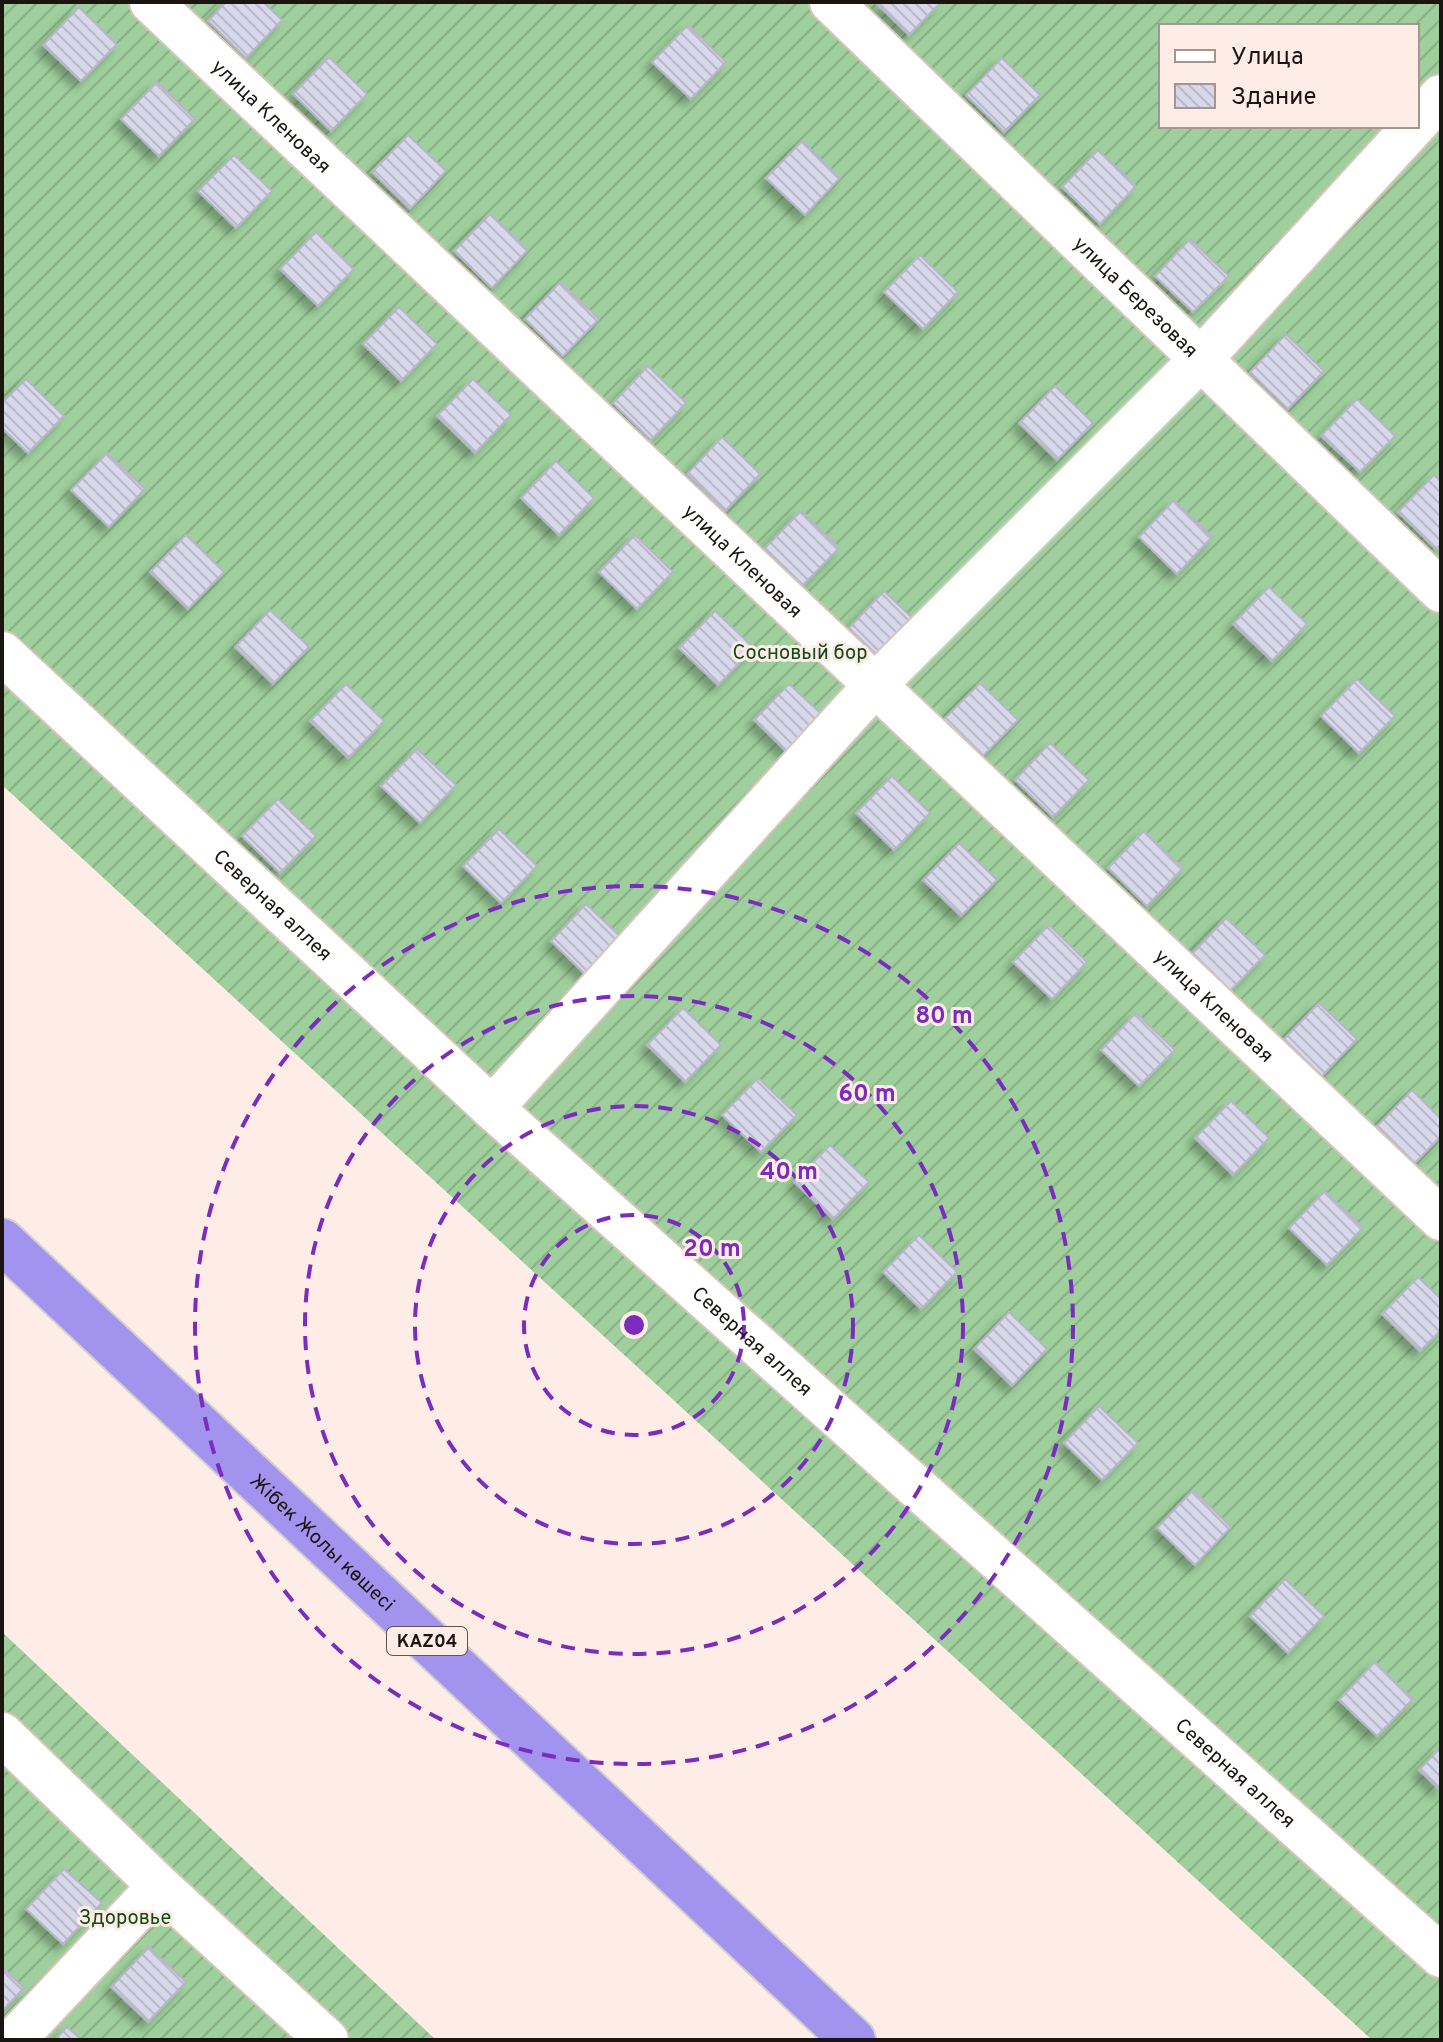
<svg xmlns="http://www.w3.org/2000/svg" width="1443" height="2042" font-family="Overpass,sans-serif">
  <style>
    .garden { fill: url(#garden-furrows); fill-rule: evenodd }
    .building { fill: url(#building-back-hatch); stroke: #b6b6c8; stroke-width: 2; filter: url(#shadow) }
    .lines { fill: none; stroke-linecap: round; stroke-linejoin: round }
    .minor-casing { stroke: #d8c5bb; stroke-width: 46 }
    .highway-casing { stroke: #d1d0cf; stroke-width: 48 }
    .minor { stroke: #fff; stroke-width: 42 }
    .highway { stroke: #a294ee; stroke-width: 44 }
    .ring { fill: none; stroke: #7b2cbf; stroke-width: 4; stroke-dasharray: 14 10 }
    .labels { text-anchor: middle; stroke-width: 6; stroke-linejoin: round; paint-order: stroke }
    .shield { fill: #feede6; stroke: #5f5551; stroke-width: 2 }
    .shield-label { font-size: 18px; font-weight: bold; fill: #1b1411 }
    .street-label { font-size: 20px; fill: #1b1411; stroke: #feede6 }
    .park-label { font-size: 20px; fill: #114b15; stroke: #feede6 }
    .centre { fill: #7b2cbf; stroke: #feede6; stroke-width: 4 }
    .ring-label { font-size: 24px; text-anchor: middle; font-weight: bold; fill: #7b2cbf; stroke: #feede6; stroke-width: 6; stroke-linejoin: round; paint-order: stroke }
  </style>
  <defs>
    <pattern id="garden-furrows" width="10" height="10" patternUnits="userSpaceOnUse" patternTransform="scale(2)"><rect width="10" height="10" fill="#9ecf9c"/><path d="M-1 1l2-2M0 10L10 0M9 11l2-2" fill="none" stroke="#88b185"/></pattern>
    <pattern id="building-back-hatch" width="6" height="6" patternUnits="userSpaceOnUse" patternTransform="scale(2)"><rect width="6" height="6" fill="#d8d8eb"/><path d="M-1 5l2 2M0 0l6 6M5-1l2 2" fill="none" stroke="#b9b8c8"/></pattern>
    <filter id="shadow"><feDropShadow dx="-7" dy="7" stdDeviation="4" flood-color="#0004"/></filter>
  </defs>
  <rect width="100%" height="100%" fill="#feede6"/>
  <!-- garden -->
  <g class="garden">
    <path d="M2,2H1441V2040H1372L2,785ZM1161,26H1417V126H1161Z"/>
    <polygon points="2,1632 436,2040 2,2040"/>
  </g>
  <!-- building -->
  <g class="building">
    <polygon points="226,2 263,2 282,20 246,58 208,21"/>
    <polygon points="875,2 941,2 909,35"/>
    <polygon points="79,7 117,44 81,81 43,45"/>
    <polygon points="688,25 726,62 691,99 652,62"/>
    <polygon points="329,57 367,94 331,131 293,94"/>
    <polygon points="1002,58 1040,95 1004,132 966,95"/>
    <polygon points="157,82 195,119 159,156 121,119"/>
    <polygon points="408,135 446,171 410,209 372,172"/>
    <polygon points="802,141 840,178 805,215 766,178"/>
    <polygon points="1098,150 1136,186 1100,224 1062,187"/>
    <polygon points="234,155 272,191 236,228 198,191"/>
    <polygon points="490,214 528,250 492,288 454,251"/>
    <polygon points="316,232 354,269 318,306 280,269"/>
    <polygon points="1190,239 1229,276 1193,312 1155,276"/>
    <polygon points="920,255 958,292 923,329 884,292"/>
    <polygon points="560,282 599,319 563,356 525,319"/>
    <polygon points="399,307 437,344 401,381 363,344"/>
    <polygon points="1286,334 1324,371 1288,409 1250,372"/>
    <polygon points="648,366 686,403 651,440 613,403"/>
    <polygon points="26,379 64,416 28,453 2,428 2,403"/>
    <polygon points="473,379 511,415 475,453 437,416"/>
    <polygon points="1055,386 1093,423 1057,460 1019,423"/>
    <polygon points="1357,399 1395,436 1360,472 1321,436"/>
    <polygon points="722,437 760,474 725,511 687,474"/>
    <polygon points="107,453 145,489 109,527 71,490"/>
    <polygon points="556,461 594,498 559,535 521,498"/>
    <polygon points="1434,475 1441,482 1441,544 1436,549 1398,512"/>
    <polygon points="1174,500 1212,537 1177,574 1139,537"/>
    <polygon points="801,511 839,548 803,585 765,548"/>
    <polygon points="186,535 224,572 188,609 150,572"/>
    <polygon points="635,535 673,572 637,609 599,572"/>
    <polygon points="1269,587 1307,624 1272,661 1233,624"/>
    <polygon points="884,591 923,628 887,665 849,628"/>
    <polygon points="270,610 309,647 273,684 235,647"/>
    <polygon points="715,611 754,648 718,685 679,648"/>
    <polygon points="1357,679 1395,716 1359,753 1321,716"/>
    <polygon points="980,683 1018,720 982,757 943,720"/>
    <polygon points="346,684 384,721 348,758 310,721"/>
    <polygon points="789,684 828,720 792,757 754,720"/>
    <polygon points="1050,743 1089,780 1053,817 1015,780"/>
    <polygon points="417,749 456,785 420,823 381,786"/>
    <polygon points="892,776 930,813 894,850 856,813"/>
    <polygon points="278,799 316,836 280,873 242,836"/>
    <polygon points="499,829 537,866 501,903 463,866"/>
    <polygon points="1144,831 1183,868 1147,906 1108,868"/>
    <polygon points="959,843 997,880 961,916 923,880"/>
    <polygon points="586,904 625,941 589,978 551,941"/>
    <polygon points="1226,918 1265,955 1229,992 1190,956"/>
    <polygon points="1049,925 1087,962 1052,999 1013,962"/>
    <polygon points="1319,1003 1357,1039 1322,1076 1284,1039"/>
    <polygon points="683,1008 721,1045 685,1082 647,1045"/>
    <polygon points="1136,1013 1175,1050 1139,1086 1101,1050"/>
    <polygon points="758,1078 797,1115 761,1152 722,1115"/>
    <polygon points="1412,1090 1441,1119 1441,1136 1414,1164 1376,1127"/>
    <polygon points="1231,1101 1269,1138 1233,1175 1195,1138"/>
    <polygon points="830,1145 869,1182 833,1219 794,1182"/>
    <polygon points="1325,1191 1363,1228 1327,1265 1289,1228"/>
    <polygon points="919,1235 957,1272 921,1309 883,1272"/>
    <polygon points="1418,1277 1441,1299 1441,1330 1420,1351 1382,1314"/>
    <polygon points="1009,1312 1047,1349 1012,1386 974,1349"/>
    <polygon points="1099,1406 1138,1443 1102,1480 1064,1443"/>
    <polygon points="1193,1490 1231,1527 1195,1565 1157,1528"/>
    <polygon points="1285,1579 1324,1616 1288,1653 1250,1616"/>
    <polygon points="1375,1662 1413,1699 1377,1736 1339,1700"/>
    <polygon points="1441,1747 1441,1791 1419,1770"/>
    <polygon points="64,1869 102,1903 63,1944 26,1909"/>
    <polygon points="149,1947 186,1982 148,2022 111,1987"/>
    <polygon points="2,1967 24,1988 2,2011"/>
    <polygon points="67,2027 82,2040 55,2040"/>
  </g>
  <g class="lines">
    <defs>
      <g id="minor">
        <path id="s1" d="M151,2L1441,1219"/>
        <path id="s2" d="M831,2L1441,591"/>
        <polyline points="1417,123 1441,96"/>
        <path id="s3" d="M2,653L492,1108L1441,1956"/>
        <polyline points="492,1108 875,685 1201,359 1414,126"/>
        <polyline points="2,1734 159,1886 327,2040"/>
        <polyline points="14,2040 159,1886"/>
      </g>
      <g id="highway">
        <path id="s4" d="M2,1241L853,2040"/>
      </g>
    </defs>
    <!-- minor casing -->
    <use href="#minor" class="minor-casing"/>
    <!-- highway casing -->
    <use href="#highway" class="highway-casing"/>
    <!-- minor -->
    <use href="#minor" class="minor"/>
    <!-- highway -->
    <use href="#highway" class="highway"/>
  </g>
  <!-- distance rings -->
  <g class="ring">
    <circle cx="634" cy="1325" r="110"/>
    <circle cx="634" cy="1325" r="219"/>
    <circle cx="634" cy="1325" r="329"/>
    <circle cx="634" cy="1325" r="439"/>
  </g>
  <g class="labels">
    <!-- shield labels -->
    <rect class="shield" x="387" y="1627" width="80" height="28" rx="6"/>
    <g class="shield-label">
      <text x="427" y="1647">KАZ04</text>
    </g>
    <!-- street labels -->
    <g class="street-label">
      <text dy="7" stroke="none"><textPath href="#s1" startOffset="166">улица Кленовая</textPath></text>
      <text dy="7" stroke="none"><textPath href="#s2" startOffset="424">улица Березовая</textPath></text>
      <text dy="7" stroke="none"><textPath href="#s1" startOffset="814">улица Кленовая</textPath></text>
      <text dy="7" stroke="none"><textPath href="#s3" startOffset="370">Северная аллея</textPath></text>
      <text dy="7" stroke="none"><textPath href="#s1" startOffset="1462">улица Кленовая</textPath></text>
      <text dy="7" stroke="none"><textPath href="#s3" startOffset="1018">Северная аллея</textPath></text>
      <text dy="7" stroke="none"><textPath href="#s4" startOffset="440">Жібек Жолы көшесі</textPath></text>
      <text dy="7" stroke="none"><textPath href="#s3" startOffset="1666">Северная аллея</textPath></text>
    </g>
    <!-- park labels -->
    <g class="park-label">
      <text x="800" y="659">Сосновый бор</text>
      <text x="125" y="1924">Здоровье</text>
    </g>
  </g>
  <circle cx="634" cy="1325" r="12" class="centre"/>
  <g class="ring-label">
    <text x="944" y="1023">80 m</text>
    <text x="867" y="1101">60 m</text>
    <text x="789" y="1179">40 m</text>
    <text x="712" y="1256">20 m</text>
  </g>
  <!-- border -->
  <rect width="1443" height="2042" fill="none" stroke="#1b1411" stroke-width="8"/>
  <!-- legend -->
  <rect x="1159" y="24" width="260" height="104" fill="#feede6" stroke="#a39691" stroke-width="2"/>
  <rect x="1175" y="50" width="40" height="12" fill="#ffffff" stroke="#a39691" stroke-width="2"/>
  <text x="1231" y="64" font-size="24" fill="#1b1411">Улица</text>
  <rect x="1175" y="84" width="40" height="24" fill="url(#building-back-hatch)" stroke="#a39691" stroke-width="2"/>
  <text x="1231" y="104" font-size="24" fill="#1b1411">Здание</text>
</svg>
